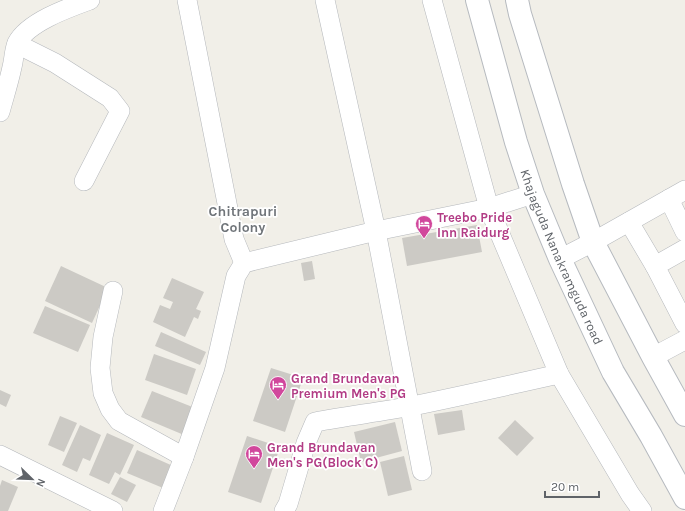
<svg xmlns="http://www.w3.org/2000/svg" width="685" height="511" font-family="Karla,sans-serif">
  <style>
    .building { fill: #cccac5 }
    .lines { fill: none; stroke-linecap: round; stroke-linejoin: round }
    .minor-casing { stroke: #b5b8bc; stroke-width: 20 }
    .secondary-casing { stroke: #b6babf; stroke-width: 24 }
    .minor { stroke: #fff; stroke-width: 19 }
    .secondary { stroke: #fff; stroke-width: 22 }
    .labels { text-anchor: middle; stroke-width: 3.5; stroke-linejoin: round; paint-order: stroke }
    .hotel-label { font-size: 13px; font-weight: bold; fill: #b23c85; stroke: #fff; text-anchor: start }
    .street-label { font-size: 13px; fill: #5f6368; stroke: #fff }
    .neighbourhood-label { font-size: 14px; font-weight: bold; fill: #70757a; stroke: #fff }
  </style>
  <rect width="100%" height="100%" fill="#f1efe8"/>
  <!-- building -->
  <g class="building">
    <polygon points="477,225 482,252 407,266 402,238"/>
    <polygon points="312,261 315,279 304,281 301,263"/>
    <polygon points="61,266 108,288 92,323 45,301"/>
    <polygon points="172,278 204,292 196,309 201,311 198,319 194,317 185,337 153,322 160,305 170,309 173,302 163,298"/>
    <polygon points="45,306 90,325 78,352 33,333"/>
    <polygon points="161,332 206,352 200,365 155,346"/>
    <polygon points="154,354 196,369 187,395 145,380"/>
    <polygon points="271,368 303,378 285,432 253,421"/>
    <polygon points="0,390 11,395 6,407 0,404"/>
    <polygon points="152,391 195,408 184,435 141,417"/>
    <polygon points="462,410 465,430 438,435 434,414"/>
    <polygon points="60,416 77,423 64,452 48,445"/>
    <polygon points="515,420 534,438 517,456 498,438"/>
    <polygon points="395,422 402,451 361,462 354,432"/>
    <polygon points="80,425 101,435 90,461 83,458 77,472 62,465"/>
    <polygon points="107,433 134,445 120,475 115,472 109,484 89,475"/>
    <polygon points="247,436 280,447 261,503 228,492"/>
    <polygon points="137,450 173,466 163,488 127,473"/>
    <polygon points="404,456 412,490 388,496 380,462"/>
    <polygon points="120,477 136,485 127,502 111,494"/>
    <polygon points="2,480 18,487 8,511 0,511 0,486"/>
  </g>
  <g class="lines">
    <defs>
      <g id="minor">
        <polyline points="187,0 234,239 244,263"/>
        <polyline points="325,0 376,231 422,471"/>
        <polyline points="432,0 489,208 559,374 630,494 642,511"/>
        <polyline points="17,44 55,63 110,98 120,111 84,181"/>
        <path d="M0,112C4,97 9,82 12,67C14,60 14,50 17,43C28,22 68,8 90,0"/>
        <polyline points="669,199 685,232"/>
        <polyline points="629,222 655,266"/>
        <polyline points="685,249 655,266 685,324"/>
        <polyline points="560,259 593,242 685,190"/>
        <polyline points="113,291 103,337 100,368 103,393 110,409 119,421 184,457"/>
        <polyline points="653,357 685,340"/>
        <polyline points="0,455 113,511"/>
        <polyline points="163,511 184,457 215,368 236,276 244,263 376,231 489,208 533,194"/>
        <path d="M284,511L288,504L306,443L315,422C347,416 380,412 412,406C461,396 510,385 559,374"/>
      </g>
      <g id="secondary">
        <path id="s1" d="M477,0L516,142L533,194L560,259L613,372L651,436L685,498"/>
        <polyline points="517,0 520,14 573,184 593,242 653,357 685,415"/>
      </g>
    </defs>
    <!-- minor casing -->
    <use href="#minor" class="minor-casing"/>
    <!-- secondary casing -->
    <use href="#secondary" class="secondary-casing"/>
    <!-- minor -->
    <use href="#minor" class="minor"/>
    <!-- secondary -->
    <use href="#secondary" class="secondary"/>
  </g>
  <!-- icons -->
  <defs>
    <symbol id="hotel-pin" viewBox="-11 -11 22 30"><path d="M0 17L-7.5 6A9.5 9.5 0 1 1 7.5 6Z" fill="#d1479c" stroke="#fff"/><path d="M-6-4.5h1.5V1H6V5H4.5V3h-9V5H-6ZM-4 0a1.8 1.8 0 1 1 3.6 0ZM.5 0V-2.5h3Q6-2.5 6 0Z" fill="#fff"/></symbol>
  </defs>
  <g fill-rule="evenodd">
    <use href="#hotel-pin" x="414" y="214" width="20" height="27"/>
    <use href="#hotel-pin" x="268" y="375" width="20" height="27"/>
    <use href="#hotel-pin" x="244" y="444" width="20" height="27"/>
  </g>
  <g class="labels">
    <!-- hotel labels -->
    <g class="hotel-label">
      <text x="437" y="222">Treebo Pride<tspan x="437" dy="15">Inn Raidurg</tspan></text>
      <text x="291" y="383">Grand Brundavan<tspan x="291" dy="15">Premium Men's PG</tspan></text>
      <text x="267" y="452">Grand Brundavan<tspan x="267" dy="15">Men's PG(Block C)</tspan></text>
    </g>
    <!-- street labels -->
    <g class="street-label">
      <text dy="5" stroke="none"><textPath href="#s1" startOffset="271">Khajaguda Nanakramguda road</textPath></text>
    </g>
    <!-- neighbourhood labels -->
    <g class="neighbourhood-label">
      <text x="243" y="216">Chitrapuri<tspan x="243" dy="16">Colony</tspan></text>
    </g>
  </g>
  <!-- north arrow -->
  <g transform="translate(32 479) rotate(113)" stroke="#ffffff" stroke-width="3" paint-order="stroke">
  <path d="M0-3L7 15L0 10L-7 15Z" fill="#5f6368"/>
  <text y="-6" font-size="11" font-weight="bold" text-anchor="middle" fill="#5f6368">N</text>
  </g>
  <!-- scale -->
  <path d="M545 491v6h54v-6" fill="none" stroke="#5f6368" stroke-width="2"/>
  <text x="551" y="491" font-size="12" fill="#5f6368" stroke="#ffffff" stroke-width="3" paint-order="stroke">20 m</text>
</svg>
